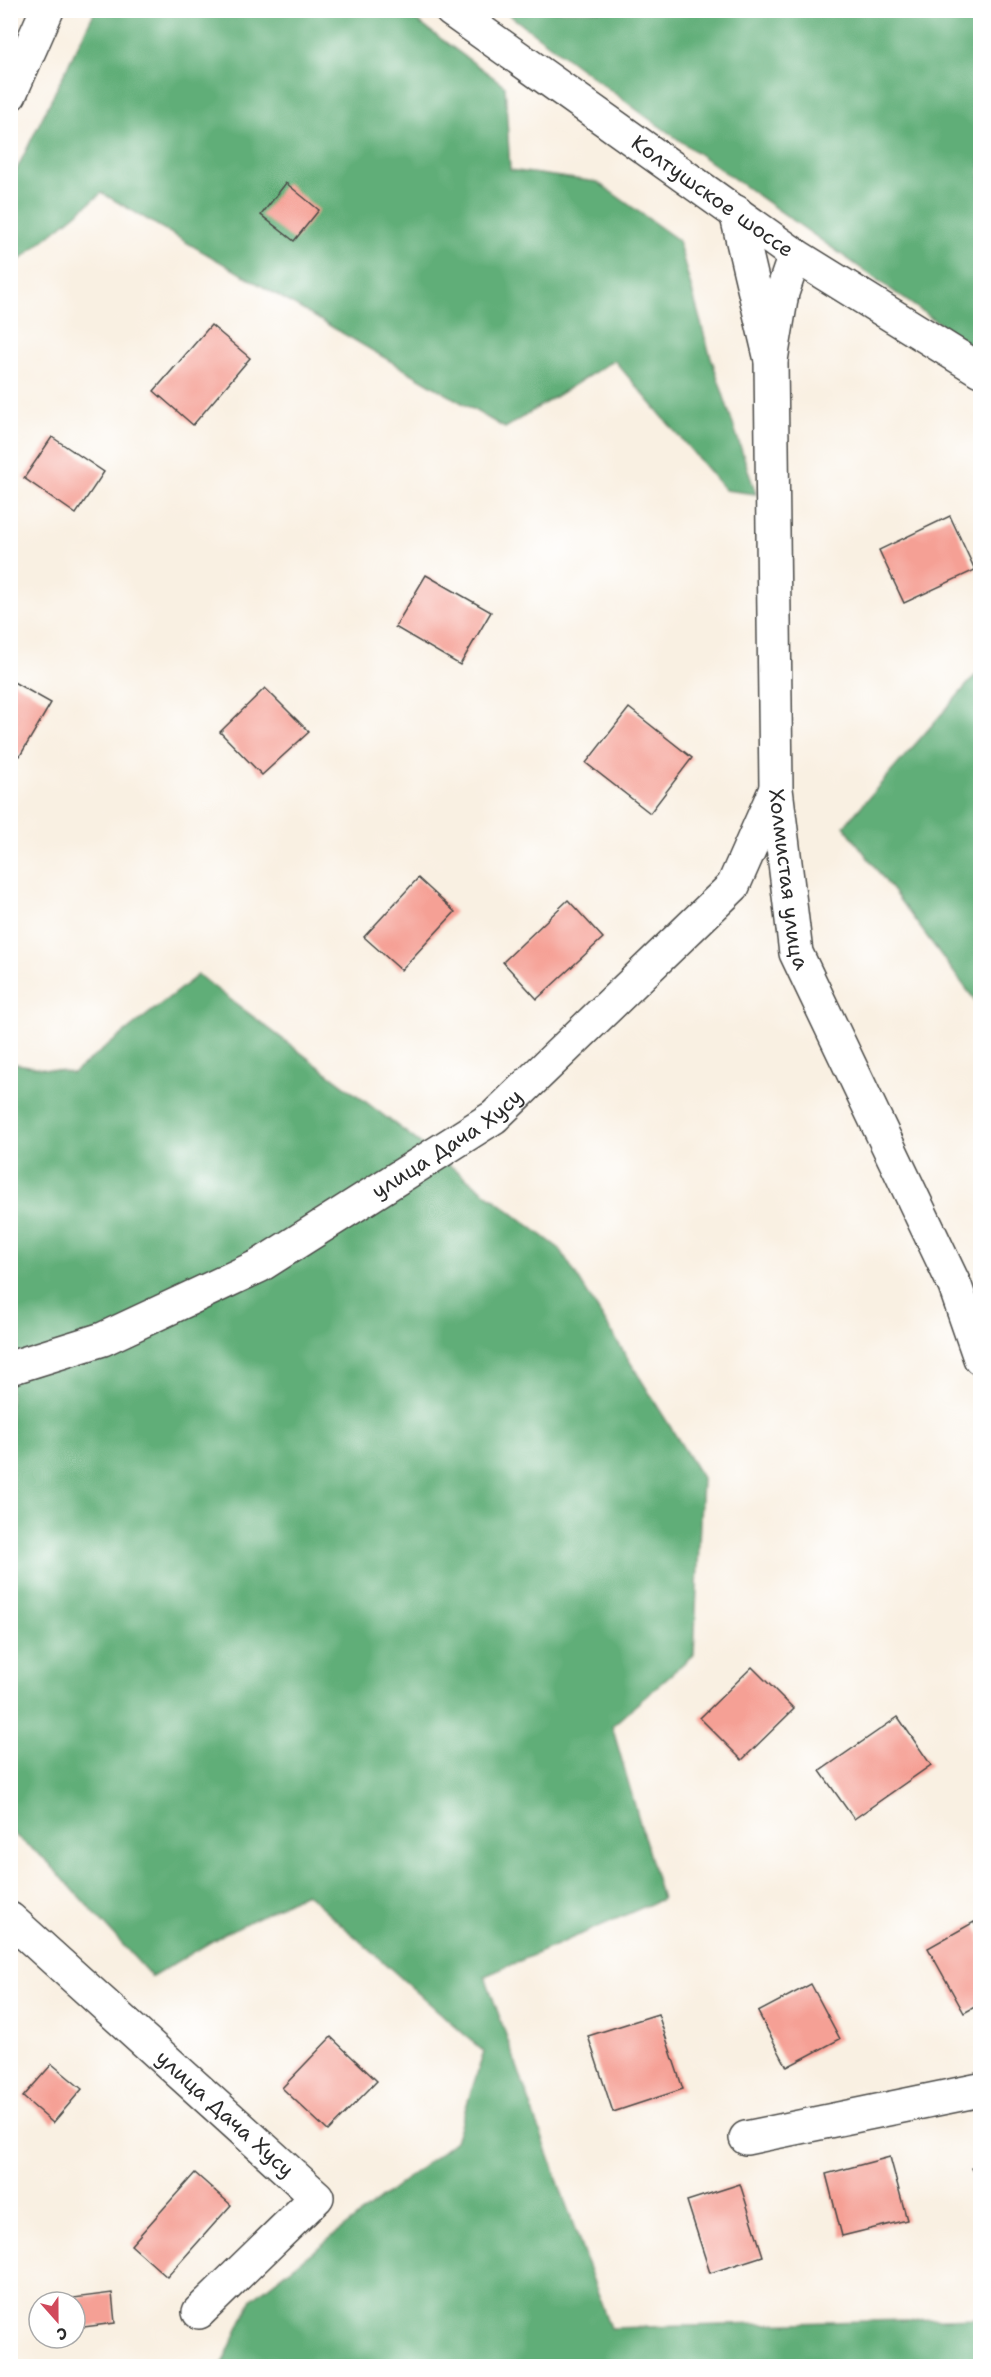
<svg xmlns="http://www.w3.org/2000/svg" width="991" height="2377" font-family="'Shantell Sans',sans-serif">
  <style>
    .forest { fill: #60ae78; stroke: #466c52; stroke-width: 1.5 }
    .building { fill: #f5a095 }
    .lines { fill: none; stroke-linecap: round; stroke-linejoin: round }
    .minor-casing { stroke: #4a4946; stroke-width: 36 }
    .path { stroke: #4a4946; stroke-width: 4; stroke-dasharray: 4.5 4.5; stroke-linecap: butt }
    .minor { stroke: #fff; stroke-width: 33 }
    .labels { text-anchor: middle; stroke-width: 4.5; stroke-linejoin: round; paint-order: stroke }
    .street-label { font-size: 21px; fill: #2b2b2b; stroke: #fff }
  </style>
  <rect width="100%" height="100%" fill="#fff"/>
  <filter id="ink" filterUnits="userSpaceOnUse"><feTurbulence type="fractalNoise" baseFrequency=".0167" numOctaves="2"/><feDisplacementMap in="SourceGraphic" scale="12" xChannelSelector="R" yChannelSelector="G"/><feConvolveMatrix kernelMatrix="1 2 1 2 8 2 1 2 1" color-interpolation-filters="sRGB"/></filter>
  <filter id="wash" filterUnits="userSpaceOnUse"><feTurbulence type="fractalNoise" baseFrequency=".008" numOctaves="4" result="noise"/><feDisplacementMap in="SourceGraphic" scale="24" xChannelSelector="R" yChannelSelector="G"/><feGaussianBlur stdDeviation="1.35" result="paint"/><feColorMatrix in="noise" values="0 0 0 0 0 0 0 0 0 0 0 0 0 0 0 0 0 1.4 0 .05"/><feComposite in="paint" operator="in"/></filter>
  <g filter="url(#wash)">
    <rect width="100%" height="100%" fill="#f9f0e2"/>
    <!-- forest -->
    <g class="forest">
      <polygon points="95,11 403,11 505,86 510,170 597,182 678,240 707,345 756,494 725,490 614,360 505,428 102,193 11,267 10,183"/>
      <polygon points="504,11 980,11 980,350 967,343 645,116"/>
      <polygon points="980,670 980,1007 844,826"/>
      <polygon points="198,975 560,1249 702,1478 694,1654 612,1726 662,1899 485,1976 610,2328 980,2318 980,2366 221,2366 252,2299 455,2141 484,2052 306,1893 224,1934 152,1977 47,1861 11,1832 10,1063 73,1073"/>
    </g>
    <g id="blocks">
      <!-- building -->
      <g class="building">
        <polygon points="286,183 319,210 294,241 261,215"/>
        <polygon points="211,325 250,358 193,425 154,391"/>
        <polygon points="52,437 104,472 76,514 24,478"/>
        <polygon points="950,516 975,570 904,603 879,550"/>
        <polygon points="426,575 491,612 460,665 395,627"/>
        <polygon points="10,680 51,703 20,756 10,750"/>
        <polygon points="265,688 309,732 262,775 220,732"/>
        <polygon points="629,708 692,758 650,813 586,763"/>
        <polygon points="418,878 455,912 401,970 364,937"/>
        <polygon points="568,900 603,938 537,999 503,962"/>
        <polygon points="752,1667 794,1709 742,1760 700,1718"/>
        <polygon points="898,1717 931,1765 854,1819 820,1771"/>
        <polygon points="974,1922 980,1934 980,2004 964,2013 928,1948"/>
        <polygon points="811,1984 840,2039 787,2067 758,2012"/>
        <polygon points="658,2014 683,2089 613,2112 588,2036"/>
        <polygon points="331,2037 377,2081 328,2131 282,2088"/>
        <polygon points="52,2064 82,2089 53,2123 23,2097"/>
        <polygon points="890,2157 907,2220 842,2236 826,2174"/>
        <polygon points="980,2163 980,2184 972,2168"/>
        <polygon points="195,2173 231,2205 167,2277 131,2245"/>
        <polygon points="740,2184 763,2256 710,2273 687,2201"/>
        <polygon points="112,2293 115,2323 76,2328 75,2302 73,2298"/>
      </g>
    </g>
  </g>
  <g filter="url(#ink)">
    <use href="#blocks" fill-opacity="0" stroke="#4a4946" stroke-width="1.5"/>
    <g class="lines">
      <defs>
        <g id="minor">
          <path id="s1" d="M451,10L795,255L980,370"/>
          <polyline points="10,94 47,10"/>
          <polyline points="736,212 771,360 782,293 795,255"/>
          <path id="s2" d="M771,360L776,789L796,953L955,1286L980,1358"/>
          <path id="s3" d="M10,1368L103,1339L259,1266L494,1117L733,886L775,791"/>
          <path id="s4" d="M10,1919L317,2197L199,2312"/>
          <polyline points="746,2138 980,2090"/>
        </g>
      </defs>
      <!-- minor casing -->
      <use href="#minor" class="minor-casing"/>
      <!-- path -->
      <polyline class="path" points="10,1071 14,1069"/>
      <!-- minor -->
      <use href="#minor" class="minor"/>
    </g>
  </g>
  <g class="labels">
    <!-- street labels -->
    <g class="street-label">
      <text dy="7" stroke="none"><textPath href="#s1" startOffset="321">Колтушское шоссе</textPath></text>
      <text dy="7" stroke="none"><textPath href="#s2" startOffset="520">Холмистая улица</textPath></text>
      <text dy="7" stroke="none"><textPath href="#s3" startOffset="494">улица Дача Хусу</textPath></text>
      <text dy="7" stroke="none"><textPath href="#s4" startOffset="290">улица Дача Хусу</textPath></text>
    </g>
  </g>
  <!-- margin -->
  <rect width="991" height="2377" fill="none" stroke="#fff" stroke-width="36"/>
  <!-- north arrow -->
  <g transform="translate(57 2320) rotate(159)"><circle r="28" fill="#ffffff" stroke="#aaaaaa" stroke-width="1.5"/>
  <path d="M0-4.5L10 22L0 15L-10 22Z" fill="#d1495b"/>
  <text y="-9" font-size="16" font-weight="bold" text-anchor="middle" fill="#2b2b2b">С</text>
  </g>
</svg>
